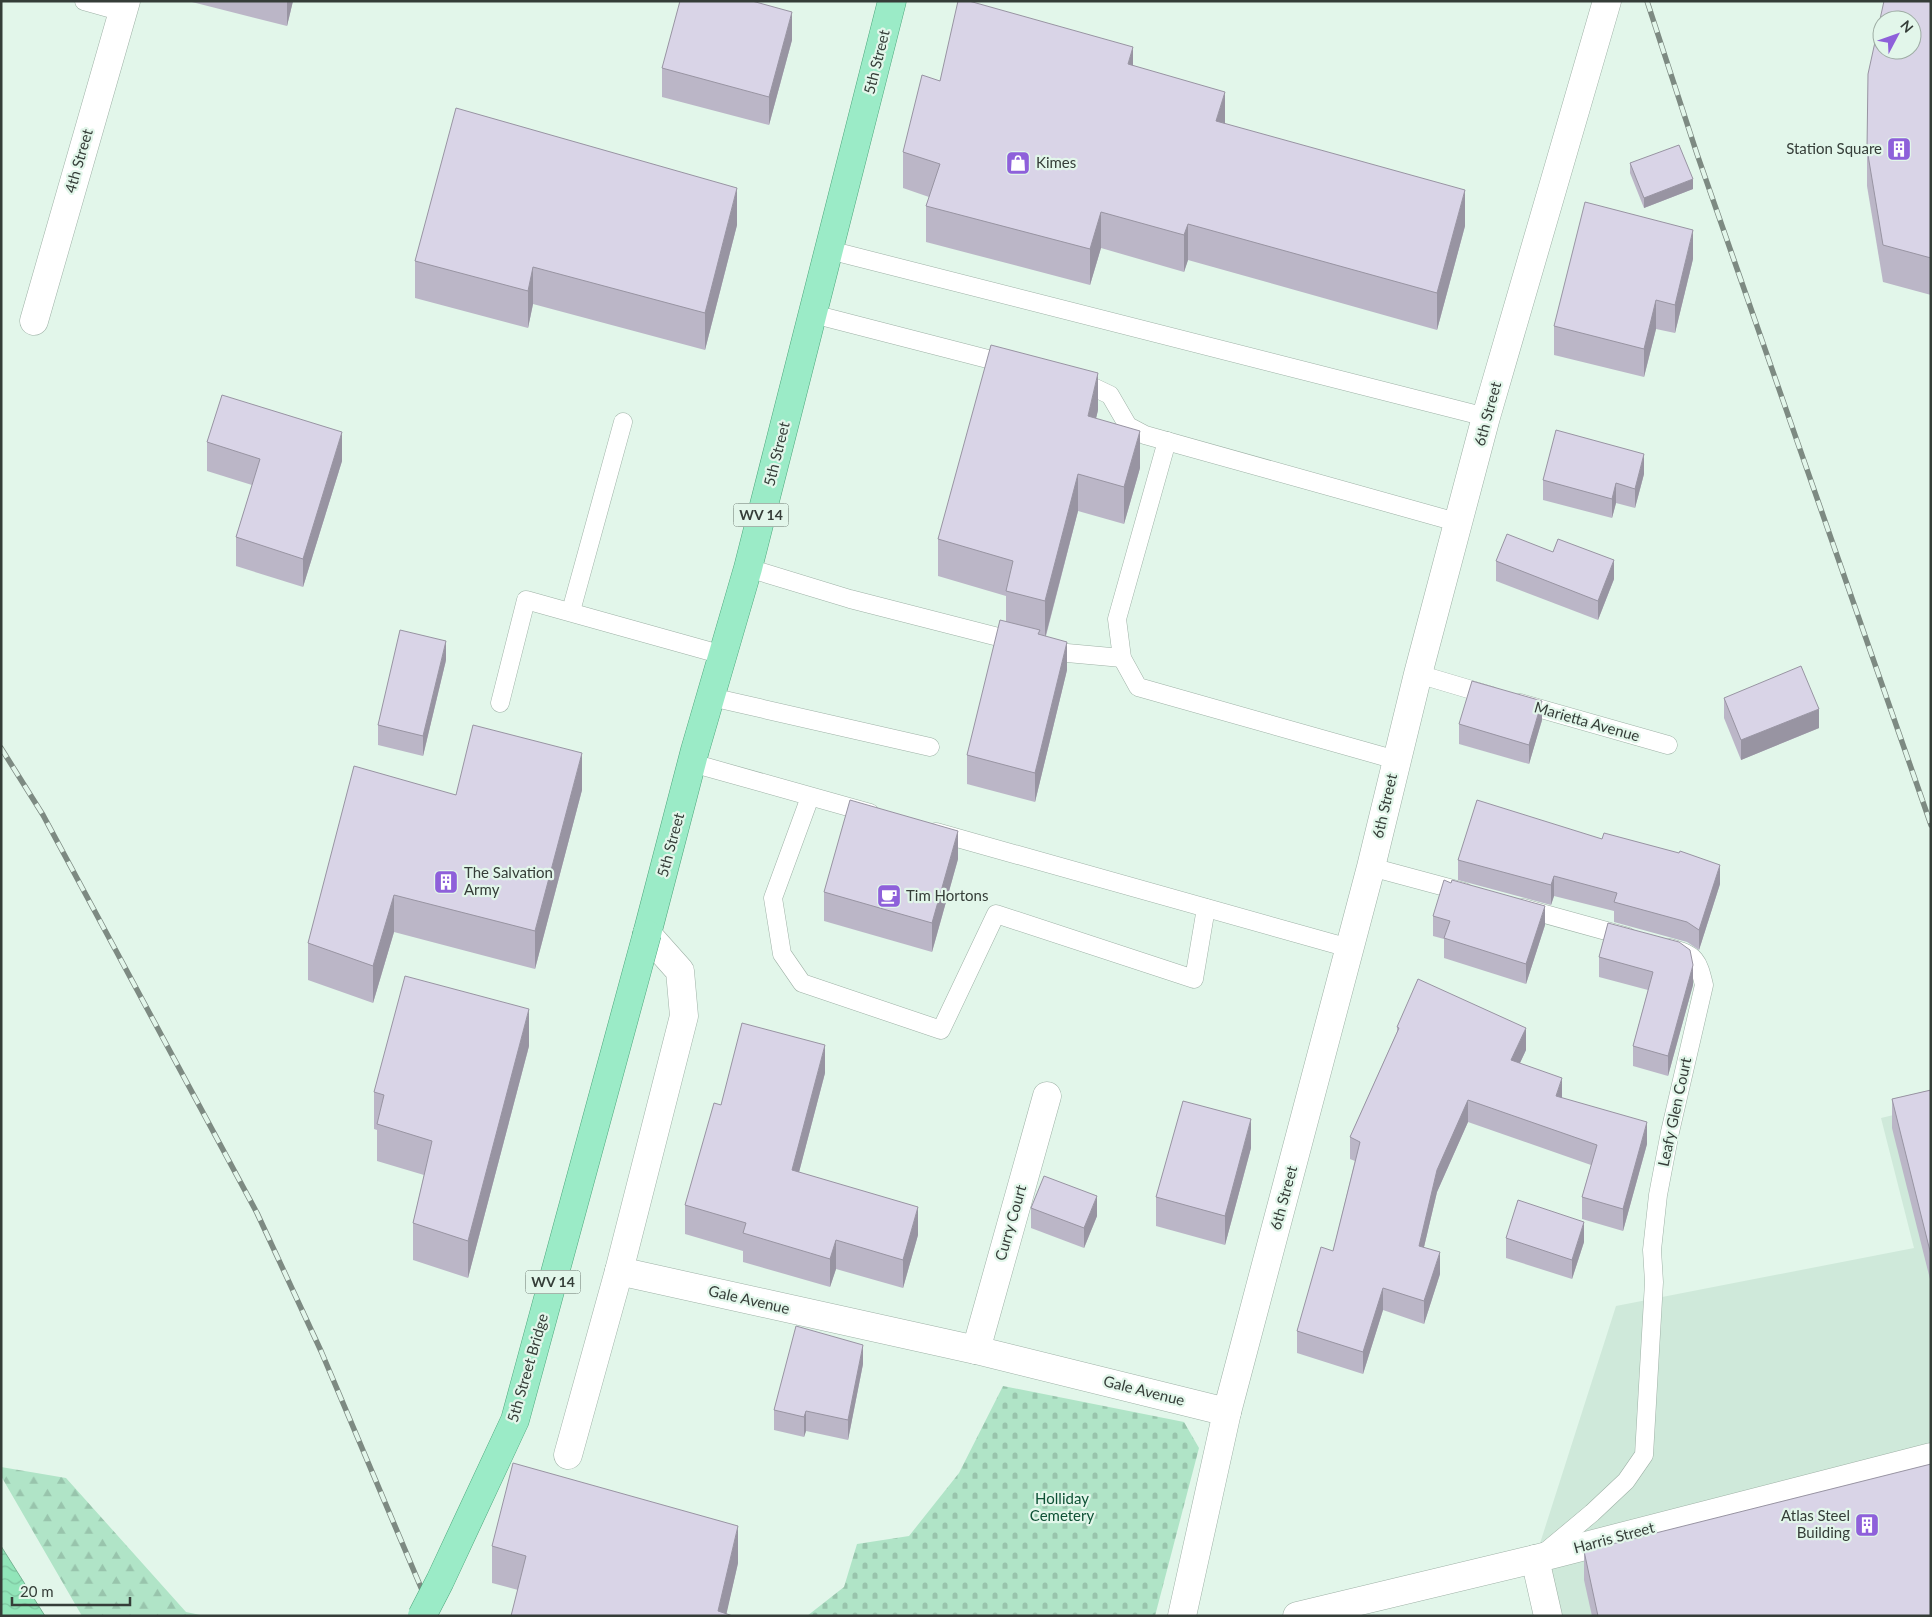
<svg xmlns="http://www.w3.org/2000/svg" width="1932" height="1617" font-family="Lato,sans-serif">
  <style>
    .built { fill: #cfe9da }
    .forest { fill: url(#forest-firs) }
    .cemetery { fill: url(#cemetery-stones) }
    .water { fill: url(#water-waves); stroke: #75b392 }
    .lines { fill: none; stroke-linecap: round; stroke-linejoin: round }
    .lane-casing { stroke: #9eb1a6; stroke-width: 19 }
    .street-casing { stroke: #9eb1a6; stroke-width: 29 }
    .primary-casing { stroke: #4ca67c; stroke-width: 29 }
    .lane { stroke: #fff; stroke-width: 18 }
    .street { stroke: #fff; stroke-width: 28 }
    .primary { stroke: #9bebc7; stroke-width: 28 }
    .rail-casing { stroke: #7d8a82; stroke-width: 5.5 }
    .rail { stroke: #e2f6ea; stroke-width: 4; stroke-dasharray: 11; stroke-linecap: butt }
    .primary-bridge-casing { stroke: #4ca67c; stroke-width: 29; stroke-linecap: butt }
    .primary-bridge { stroke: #9bebc7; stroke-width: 28 }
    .wall { fill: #bbb6c7 }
    .shaded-wall { fill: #9894a2 }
    .building { fill: #d9d4e7; stroke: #9894a2; fill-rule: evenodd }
    .labels { text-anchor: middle; stroke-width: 4.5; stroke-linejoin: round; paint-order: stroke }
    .shield { fill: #e2f6ea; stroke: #69746d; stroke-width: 1 }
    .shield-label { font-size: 14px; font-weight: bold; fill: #353d38 }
    .street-label { font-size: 15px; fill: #353d38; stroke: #e2f6ea }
    .poi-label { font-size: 15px; fill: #353d38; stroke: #e2f6ea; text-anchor: start }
    .park-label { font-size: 15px; fill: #0e5135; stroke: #e2f6ea }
  </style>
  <defs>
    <pattern id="forest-firs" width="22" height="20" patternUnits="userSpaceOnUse" patternTransform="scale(1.25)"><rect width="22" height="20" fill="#b0e4c7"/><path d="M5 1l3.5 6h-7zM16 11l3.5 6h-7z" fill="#98c4ac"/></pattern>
    <pattern id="cemetery-stones" width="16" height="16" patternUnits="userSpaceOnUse" patternTransform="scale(1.25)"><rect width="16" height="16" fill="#b0e4c7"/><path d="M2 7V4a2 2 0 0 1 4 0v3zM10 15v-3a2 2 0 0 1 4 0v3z" fill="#98c4ac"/></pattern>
    <pattern id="water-waves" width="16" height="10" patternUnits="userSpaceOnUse" patternTransform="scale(1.25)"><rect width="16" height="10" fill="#91e5b9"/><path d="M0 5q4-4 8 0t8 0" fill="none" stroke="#7ec5a0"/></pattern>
  </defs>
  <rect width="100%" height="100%" fill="#e2f6ea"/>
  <!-- built -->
  <polygon class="built" points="1931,1106 1931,1616 1548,1616 1535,1559 1616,1306 1914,1248 1881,1118"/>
  <!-- forest -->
  <polygon class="forest" points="1,1467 66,1478 186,1612 205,1616 82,1616 1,1476"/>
  <!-- cemetery -->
  <polygon class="cemetery" points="1003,1386 1184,1422 1199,1448 1155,1616 807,1616 844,1587 857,1544 909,1536 959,1473"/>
  <!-- water -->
  <polygon class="water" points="1,1546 45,1616 1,1616"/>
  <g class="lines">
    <defs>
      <g id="lane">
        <polyline points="84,1 123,12"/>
        <polyline points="829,250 1486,417"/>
        <polyline points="813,314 1011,365"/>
        <polyline points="1075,382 1091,386 1110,395 1128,426 1145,435 1460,523"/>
        <polyline points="1167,441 1117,619 1122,658 1138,687 1396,760"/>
        <polyline points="748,568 850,599 1018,642"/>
        <polyline points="571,611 623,422"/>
        <polyline points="1044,649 1056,652 1122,658"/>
        <polyline points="1418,674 1492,696"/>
        <polyline points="711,697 930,747"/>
        <polyline points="500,703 526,600 723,655"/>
        <polyline points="1520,703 1668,745"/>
        <polyline points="692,763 870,813"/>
        <polyline points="810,797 773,898 782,954 802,983 941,1030 996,914 1194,979 1206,908"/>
        <polyline points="936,832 1349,948"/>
        <polyline points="1371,867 1464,892"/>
        <polyline points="1523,908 1628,937"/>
        <path d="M1544,1553L1592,1513L1626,1481L1644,1455L1654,1282L1652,1250L1658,1195L1670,1132L1704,985C1698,960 1696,955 1670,948"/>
      </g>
      <g id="street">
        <polyline points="34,321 126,1"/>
        <polyline points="619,1271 976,1350 1227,1412"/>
        <polyline points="976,1350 1047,1096"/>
        <polyline points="568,1455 619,1271 684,1016 680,971 647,934"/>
        <polyline points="1535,1559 1548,1616"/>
        <polyline points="1182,1616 1227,1412 1371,867 1418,674 1486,417 1607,1"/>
        <polyline points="1297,1616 1535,1559 1931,1457"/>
      </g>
      <polyline id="primary" points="647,934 695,750 748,568 892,1"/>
    </defs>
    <!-- lane casing -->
    <use href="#lane" class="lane-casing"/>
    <!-- street casing -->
    <use href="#street" class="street-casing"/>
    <!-- primary casing -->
    <use href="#primary" class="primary-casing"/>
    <!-- lane -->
    <use href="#lane" class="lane"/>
    <!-- street -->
    <use href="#street" class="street"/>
    <!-- primary -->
    <use href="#primary" class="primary"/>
    <defs>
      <g id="rail">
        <polyline points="1647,1 1697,154 1931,825"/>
        <polyline points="1,748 43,815 257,1213 321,1351 433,1616"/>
      </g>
    </defs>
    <!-- rail casing -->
    <use href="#rail" class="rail-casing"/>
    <!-- rail -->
    <use href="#rail" class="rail"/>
    <defs>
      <polyline id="primary-bridge" points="422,1616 440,1581 515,1420 647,934"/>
    </defs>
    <!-- primary-bridge casing -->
    <use href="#primary-bridge" class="primary-bridge-casing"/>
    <!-- primary-bridge -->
    <use href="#primary-bridge" class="primary-bridge"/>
  </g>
  <!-- wall -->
  <g class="wall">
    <polygon points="188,1 293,1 287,26"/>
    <polygon points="1931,1 1931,295 1883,282 1867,186 1867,149"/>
    <polygon points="792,40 769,125 662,97 662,68"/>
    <polygon points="1133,65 1225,124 1465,226 1437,330 1188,260 1184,272 1101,248 1090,285 926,242 926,206 929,197 903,188 903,152 940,81"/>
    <polygon points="1630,163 1693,189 1644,208 1630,173"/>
    <polygon points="737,225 705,350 533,304 528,328 415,298 415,261"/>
    <polygon points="1693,259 1675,333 1656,329 1644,377 1554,355 1554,326"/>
    <polygon points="1098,410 1096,418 1140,468 1124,524 1078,511 1046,636 1067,670 1035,802 967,784 967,755 1006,621 1006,596 938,576 938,539"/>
    <polygon points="207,442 342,461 303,587 236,566 236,537 252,485 207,471"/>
    <polygon points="1644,474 1635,508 1616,503 1612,518 1543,500 1543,480"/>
    <polygon points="1496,561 1614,579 1598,620 1496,581"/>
    <polygon points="446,660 423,756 378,745 378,725"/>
    <polygon points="1724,698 1819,728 1741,760 1724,718"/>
    <polygon points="1542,720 1529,764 1459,744 1459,724"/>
    <polygon points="582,790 535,969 394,932 373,1003 308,980 308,943 456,795"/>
    <polygon points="958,859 932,952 824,921 824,892"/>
    <polygon points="1458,860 1720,884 1699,950 1687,942 1614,922 1614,911 1554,896 1551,905 1458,880"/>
    <polygon points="1451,883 1545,925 1526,984 1444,958 1444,939 1433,936 1433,916"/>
    <polygon points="1608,923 1693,985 1668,1076 1633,1066 1633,1046 1648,990 1599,977 1599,957"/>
    <polygon points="1397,1027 1526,1050 1520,1063 1562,1098 1647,1144 1623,1231 1582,1219 1582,1197 1591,1165 1468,1122 1437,1192 1424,1247 1440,1274 1424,1324 1383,1310 1363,1374 1297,1353 1297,1331 1333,1251 1355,1161 1350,1159 1350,1137 1397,1032"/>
    <polygon points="529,1046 468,1278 413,1260 413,1223 424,1175 377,1161 377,1130 374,1129 374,1092"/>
    <polygon points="825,1073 799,1172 918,1235 903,1288 836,1269 830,1287 743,1262 743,1251 685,1234 685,1205 721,1105"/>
    <polygon points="1931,1090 1931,1283 1892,1128 1892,1099"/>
    <polygon points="1251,1148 1225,1245 1156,1226 1156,1197"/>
    <polygon points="1031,1208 1097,1216 1084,1248 1031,1228"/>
    <polygon points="1506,1238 1584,1242 1572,1279 1506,1258"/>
    <polygon points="863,1364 848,1440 806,1431 804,1437 774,1430 774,1410"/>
    <polygon points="492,1546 738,1563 726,1614 518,1590 492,1583"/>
    <polygon points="1584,1551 1931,1616 1592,1616 1584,1580"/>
  </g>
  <!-- shaded-wall -->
  <g class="shaded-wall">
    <polygon points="287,1 293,1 287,26"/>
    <polygon points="792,12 792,40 769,125 769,97"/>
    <polygon points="1133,47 1133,83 1128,64"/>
    <polygon points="1225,92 1225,128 1216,121"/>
    <polygon points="1693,179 1693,189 1644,208 1644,198"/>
    <polygon points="737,188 737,225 705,350 705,313"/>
    <polygon points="1465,190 1465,226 1437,330 1437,293"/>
    <polygon points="1101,212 1101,248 1090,285 1090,249"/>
    <polygon points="1188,224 1188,260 1184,272 1184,235"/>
    <polygon points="1693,230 1693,259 1675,333 1675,305"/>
    <polygon points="533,267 533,304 528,328 528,291"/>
    <polygon points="1656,300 1656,329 1644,377 1644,349"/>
    <polygon points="1098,373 1098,410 1088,453 1088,416"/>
    <polygon points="1140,431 1140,468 1124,524 1124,487"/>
    <polygon points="342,432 342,461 303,587 303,559"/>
    <polygon points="1644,454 1644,474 1635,508 1635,489"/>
    <polygon points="1078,474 1078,511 1045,638 1045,601"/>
    <polygon points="1616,483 1616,503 1612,518 1612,499"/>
    <polygon points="1614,560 1614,579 1598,620 1598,601"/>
    <polygon points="446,641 446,660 423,756 423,736"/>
    <polygon points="1067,642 1067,670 1035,802 1035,773"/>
    <polygon points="1542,701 1542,720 1529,764 1529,745"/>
    <polygon points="1819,709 1819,728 1741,760 1741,740"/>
    <polygon points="582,753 582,790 535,969 535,931"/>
    <polygon points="958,831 958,859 932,952 932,923"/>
    <polygon points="1720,865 1720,884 1699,950 1699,930"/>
    <polygon points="1554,876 1554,896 1551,905 1551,885"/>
    <polygon points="394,895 394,932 373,1003 373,966"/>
    <polygon points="1545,906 1545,925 1526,984 1526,964"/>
    <polygon points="1693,965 1693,985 1668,1076 1668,1056"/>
    <polygon points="529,1009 529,1046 468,1278 468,1241"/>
    <polygon points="1526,1028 1526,1050 1511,1082 1511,1060"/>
    <polygon points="825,1045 825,1073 792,1199 792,1170"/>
    <polygon points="1562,1078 1562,1100 1556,1096"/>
    <polygon points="1468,1100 1468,1122 1437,1192 1419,1268 1419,1246 1437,1170"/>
    <polygon points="1251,1119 1251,1148 1225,1245 1225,1216"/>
    <polygon points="1647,1122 1647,1144 1623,1231 1623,1209"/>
    <polygon points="1097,1196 1097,1216 1084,1248 1084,1228"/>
    <polygon points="918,1207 918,1235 903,1288 903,1260"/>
    <polygon points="1584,1222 1584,1242 1572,1279 1572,1260"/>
    <polygon points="836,1240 836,1269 830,1287 830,1259"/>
    <polygon points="1440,1252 1440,1274 1424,1324 1424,1301"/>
    <polygon points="1383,1288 1383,1310 1363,1374 1363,1352"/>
    <polygon points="863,1345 863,1364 848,1440 848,1420"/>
    <polygon points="806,1411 806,1431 804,1437 804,1417"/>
    <polygon points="738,1526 738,1563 726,1616 718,1611"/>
  </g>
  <!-- building -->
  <g class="building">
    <polygon points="680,1 752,1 792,12 769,97 662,68"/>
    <polygon points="958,1 969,1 1133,47 1128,64 1225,92 1216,121 1465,190 1437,293 1188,224 1184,235 1101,212 1090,249 926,206 940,164 903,152 922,75 940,81"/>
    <path d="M1884,1H1931V258L1883,245L1867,149L1868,74ZM1882,20H1912V50H1882Z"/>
    <polygon points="456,108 737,188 705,313 533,267 528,291 415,261"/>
    <polygon points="1679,145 1693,179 1644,198 1630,163"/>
    <polygon points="1585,202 1693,230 1675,305 1656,300 1644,349 1554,326"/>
    <polygon points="991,345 1098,373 1088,416 1140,431 1124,487 1078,474 1045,601 1006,591 1013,561 938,539"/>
    <polygon points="222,395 342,432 303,559 236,537 260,459 207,442"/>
    <polygon points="1556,430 1644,454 1635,489 1616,483 1612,499 1543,480"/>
    <polygon points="1507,534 1553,552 1558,539 1614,560 1598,601 1496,561"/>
    <polygon points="1000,620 1040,630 1038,634 1067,642 1035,773 967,755"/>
    <polygon points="400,630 446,641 423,736 378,725"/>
    <polygon points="1801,666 1819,709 1741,740 1724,698"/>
    <polygon points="1472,681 1542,701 1529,745 1459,724"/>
    <polygon points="473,725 582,753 535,931 394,895 373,966 308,943 354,766 456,795"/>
    <polygon points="850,800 958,831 932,923 824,892"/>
    <polygon points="1477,800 1602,839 1604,833 1679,853 1680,851 1720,865 1699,930 1687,922 1614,902 1617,893 1554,876 1551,885 1458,860"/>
    <polygon points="1444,880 1451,883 1452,880 1545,906 1526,964 1444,938 1450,921 1433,916"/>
    <polygon points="1608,923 1679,942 1690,950 1693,965 1668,1056 1633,1046 1653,972 1599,957"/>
    <polygon points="405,976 529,1009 468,1241 413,1223 432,1141 377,1124 384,1095 374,1092"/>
    <polygon points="1418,979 1526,1028 1511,1060 1562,1078 1556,1096 1647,1122 1623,1209 1582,1197 1597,1145 1468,1100 1437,1170 1419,1246 1440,1252 1424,1301 1383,1288 1363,1352 1297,1331 1321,1247 1333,1251 1360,1142 1350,1137 1399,1028 1397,1027"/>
    <polygon points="742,1023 825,1045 792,1170 918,1207 903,1260 836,1240 830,1259 743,1233 746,1223 685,1205 714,1103 721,1105"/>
    <polygon points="1931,1090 1931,1255 1892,1099"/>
    <polygon points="1183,1101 1251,1119 1225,1216 1156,1197"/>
    <polygon points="1044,1176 1097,1196 1084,1228 1031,1208"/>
    <polygon points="1518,1200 1584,1222 1572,1260 1506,1238"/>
    <polygon points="796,1326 863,1345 848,1420 806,1411 804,1417 774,1410"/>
    <polygon points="513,1463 738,1526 718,1611 733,1616 511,1616 526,1556 492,1546"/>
    <polygon points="1931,1464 1931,1616 1598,1616 1584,1551"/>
  </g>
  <!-- icons -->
  <defs>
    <symbol id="building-square" viewBox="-11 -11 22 22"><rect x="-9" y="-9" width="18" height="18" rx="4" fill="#8e60da" stroke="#e2f6ea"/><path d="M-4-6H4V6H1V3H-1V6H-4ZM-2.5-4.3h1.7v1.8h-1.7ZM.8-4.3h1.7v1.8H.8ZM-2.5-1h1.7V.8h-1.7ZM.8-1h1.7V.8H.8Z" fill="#fff"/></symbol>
    <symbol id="shop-square" viewBox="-11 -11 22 22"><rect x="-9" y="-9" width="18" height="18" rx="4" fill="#8e60da" stroke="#e2f6ea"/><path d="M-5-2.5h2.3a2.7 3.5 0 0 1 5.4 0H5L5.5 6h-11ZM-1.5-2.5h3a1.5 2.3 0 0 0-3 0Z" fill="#fff"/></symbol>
    <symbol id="cafe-square" viewBox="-11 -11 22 22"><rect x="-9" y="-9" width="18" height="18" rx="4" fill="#8e60da" stroke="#e2f6ea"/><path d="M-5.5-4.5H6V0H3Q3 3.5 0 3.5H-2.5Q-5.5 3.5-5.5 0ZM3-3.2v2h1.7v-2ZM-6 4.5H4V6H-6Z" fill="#fff"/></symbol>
  </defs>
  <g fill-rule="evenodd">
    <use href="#building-square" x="1885" y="135" width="28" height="28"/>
    <use href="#shop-square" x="1004" y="149" width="28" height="28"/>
    <use href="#building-square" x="432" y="868" width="28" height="28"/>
    <use href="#cafe-square" x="875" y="882" width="28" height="28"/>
    <use href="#building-square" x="1853" y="1511" width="28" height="28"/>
  </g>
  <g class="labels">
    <!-- shield labels -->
    <g class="shield">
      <rect x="733.5" y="503.5" width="55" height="23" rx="4"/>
      <rect x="525.5" y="1270.5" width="55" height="23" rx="4"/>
    </g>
    <g class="shield-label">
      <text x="761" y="520">WV 14</text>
      <text x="553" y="1287">WV 14</text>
    </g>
    <!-- street labels -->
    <g class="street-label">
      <text transform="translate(877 62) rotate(-76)" y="5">5th Street</text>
      <text transform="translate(79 161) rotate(-74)" y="5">4th Street</text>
      <text transform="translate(1488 414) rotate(-75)" y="5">6th Street</text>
      <text transform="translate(777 454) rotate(-76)" y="5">5th Street</text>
      <text transform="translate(1587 722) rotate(16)" y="5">Marietta Avenue</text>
      <text transform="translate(1385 806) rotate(-77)" y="5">6th Street</text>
      <text transform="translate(671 845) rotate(-75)" y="5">5th Street</text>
      <text transform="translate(1675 1112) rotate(-78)" y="5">Leafy Glen Court</text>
      <text transform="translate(1284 1198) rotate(-75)" y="5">6th Street</text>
      <text transform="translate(1011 1223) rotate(-74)" y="5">Curry Court</text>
      <text transform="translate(749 1300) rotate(13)" y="5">Gale Avenue</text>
      <text transform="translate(528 1368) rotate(-74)" y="5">5th Street Bridge</text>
      <text transform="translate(1144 1391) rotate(14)" y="5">Gale Avenue</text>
      <text transform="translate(1614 1538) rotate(-15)" y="5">Harris Street</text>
    </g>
    <!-- poi labels -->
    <g class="poi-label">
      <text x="1882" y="154" text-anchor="end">Station Square</text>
      <text x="1036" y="168">Kimes</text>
      <text x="464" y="878">The Salvation<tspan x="464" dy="17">Army</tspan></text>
      <text x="906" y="901">Tim Hortons</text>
      <text x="1850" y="1521" text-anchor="end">Atlas Steel<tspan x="1850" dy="17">Building</tspan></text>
    </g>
    <!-- park labels -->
    <g class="park-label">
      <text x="1062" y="1504">Holliday<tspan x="1062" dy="17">Cemetery</tspan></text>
    </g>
  </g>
  <!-- border -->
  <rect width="1932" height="1617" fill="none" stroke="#353d38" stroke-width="5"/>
  <!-- north arrow -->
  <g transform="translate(1897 35) rotate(49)"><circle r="24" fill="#e2f6ea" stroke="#9daca3"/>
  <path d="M0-4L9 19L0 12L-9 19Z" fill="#8e60da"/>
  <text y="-8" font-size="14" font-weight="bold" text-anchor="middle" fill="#353d38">N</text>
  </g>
  <!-- scale -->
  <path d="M12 1597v8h118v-8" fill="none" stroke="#353d38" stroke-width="2.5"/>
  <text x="20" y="1597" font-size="15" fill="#353d38" stroke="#e2f6ea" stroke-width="4" paint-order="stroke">20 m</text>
</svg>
